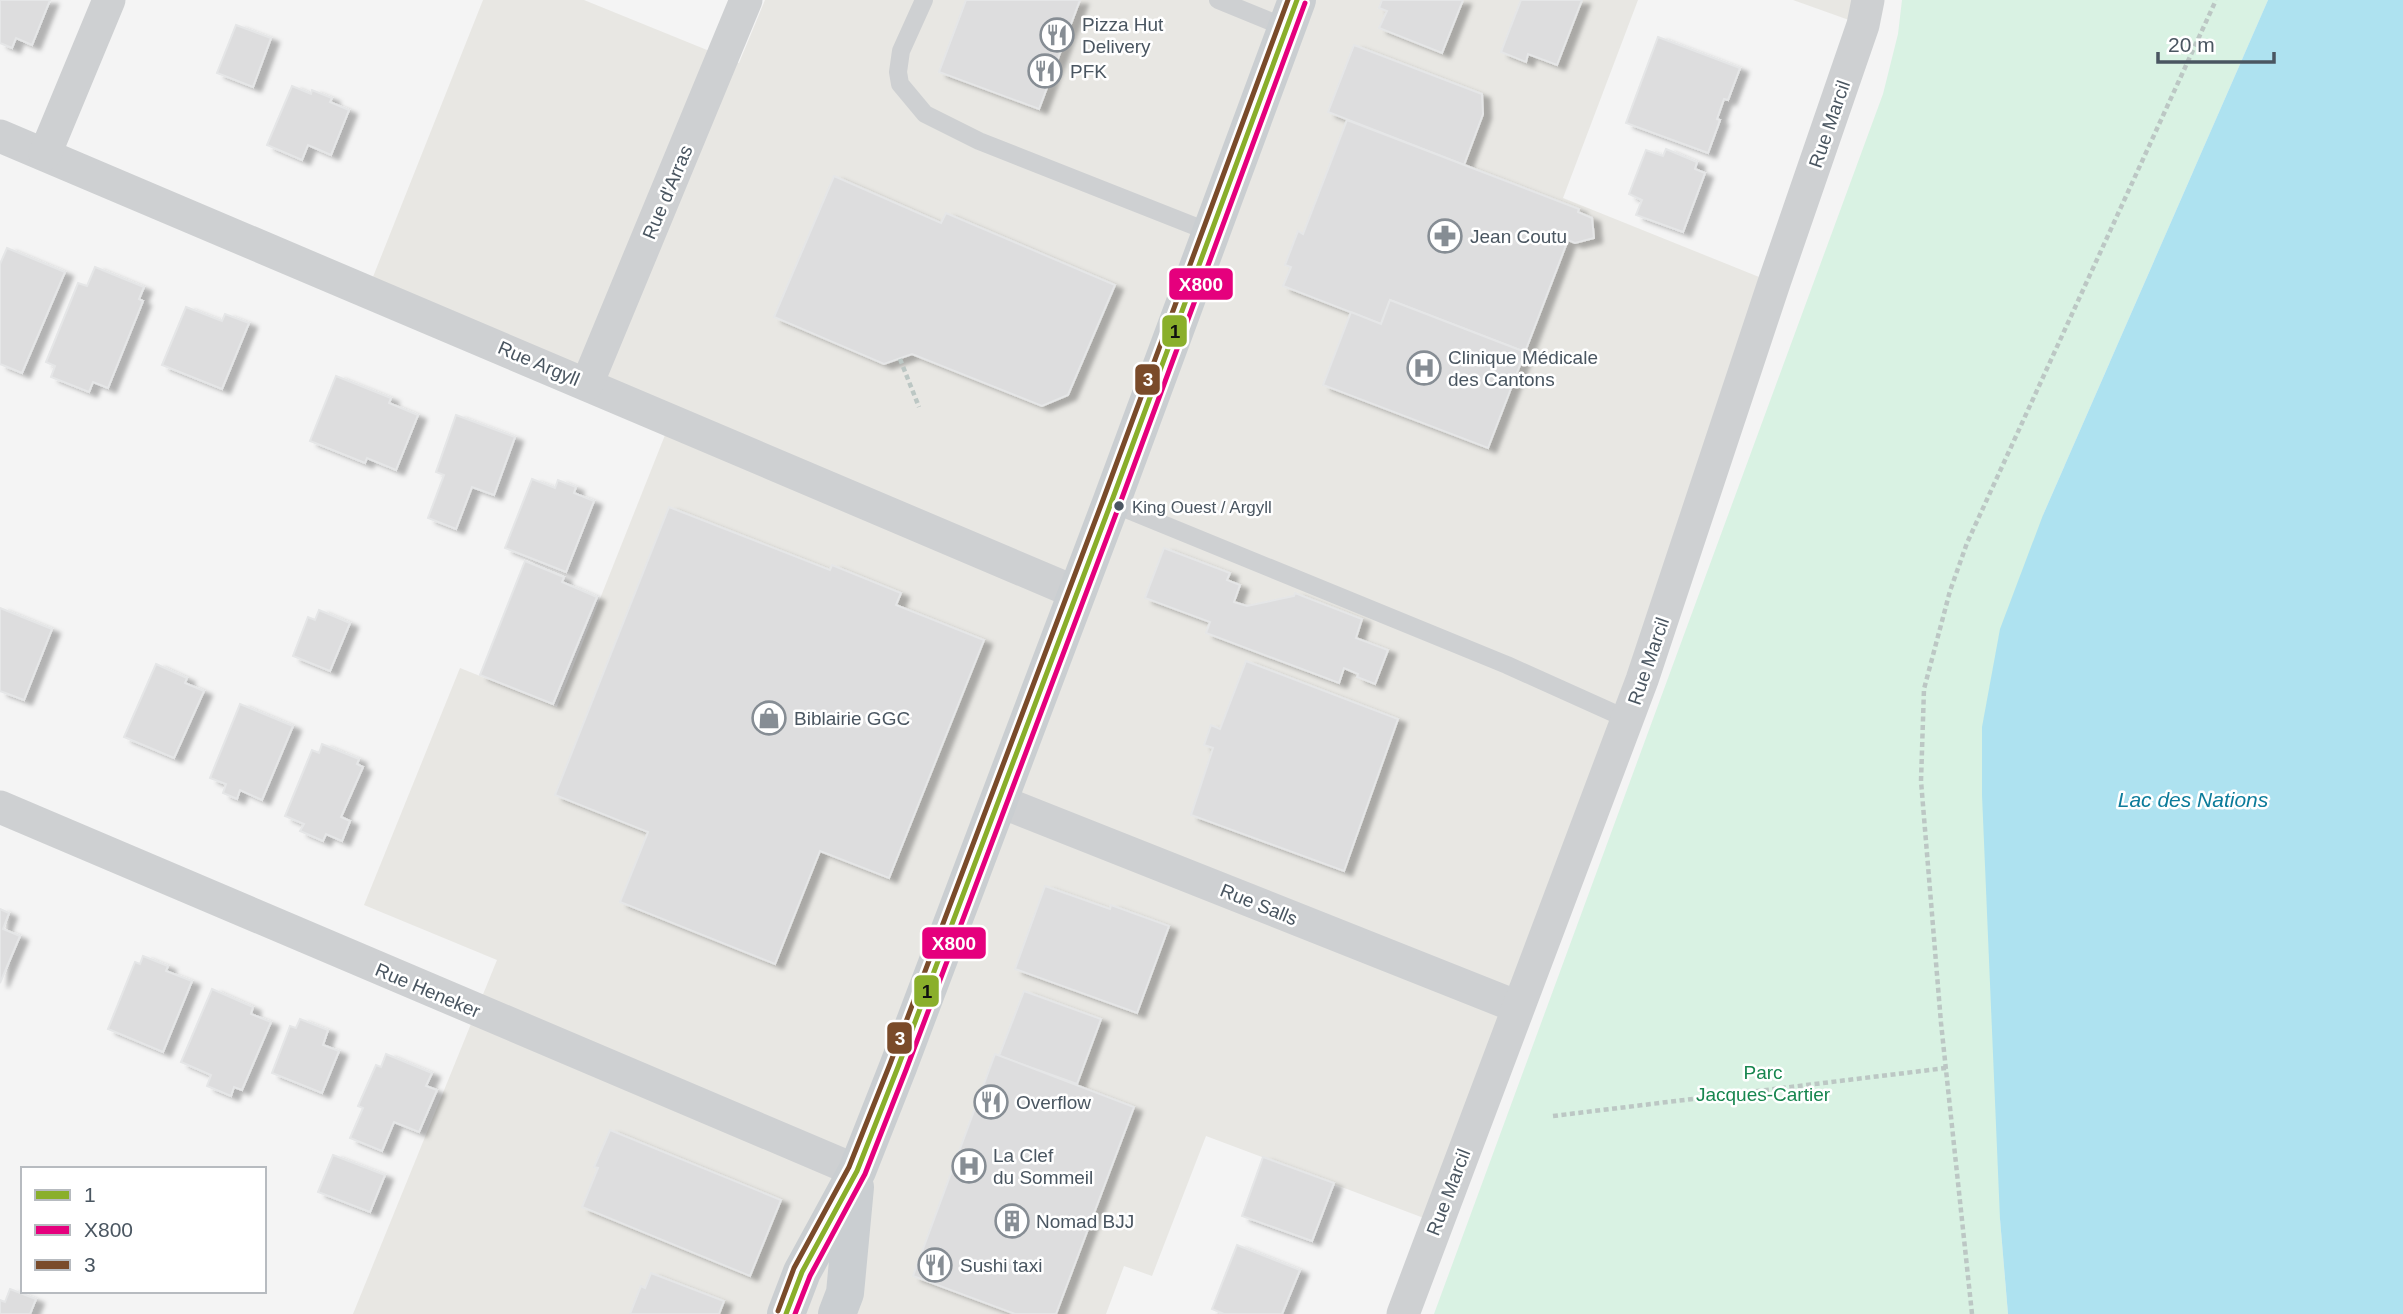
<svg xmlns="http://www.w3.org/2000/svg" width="2403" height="1314" font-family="Arial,sans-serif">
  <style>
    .commercial { fill: #e8e7e3 }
    .green { fill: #d9f2e3 }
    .water { fill: #aee2f0 }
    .building { fill: #ddddde; stroke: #e5e6e7; stroke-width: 2; filter: url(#shadow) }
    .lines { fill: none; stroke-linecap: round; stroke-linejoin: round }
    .path { stroke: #bcc7c4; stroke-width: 4.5; stroke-dasharray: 5 3.5; stroke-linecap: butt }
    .lane { stroke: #ced0d2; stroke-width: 18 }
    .street { stroke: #ced0d2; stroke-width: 33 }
    .primary { stroke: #caced1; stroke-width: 38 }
    .bus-1-casing { stroke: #fff; stroke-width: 10 }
    .bus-2-casing { stroke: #fff; stroke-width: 10 }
    .bus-3-casing { stroke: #fff; stroke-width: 10 }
    .bus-1 { stroke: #8aaf2b; stroke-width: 5 }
    .bus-2 { stroke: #e5007d; stroke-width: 5 }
    .bus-3 { stroke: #7a4b2a; stroke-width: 5 }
    .bus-dot { fill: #4a5661; stroke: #fff; stroke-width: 2.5 }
    .labels { text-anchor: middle; stroke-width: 5; stroke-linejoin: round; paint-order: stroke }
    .bus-label { font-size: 17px; fill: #4a5661; stroke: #fff; text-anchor: start }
    .poi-label { font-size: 19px; fill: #4a5661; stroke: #fff; text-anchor: start }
    .street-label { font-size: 19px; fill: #4a5661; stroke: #fff }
    .park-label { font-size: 19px; fill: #17864f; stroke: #fff }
    .water-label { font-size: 21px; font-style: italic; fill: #0c7c9b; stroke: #fff }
    .line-badge { stroke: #fff; stroke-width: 2.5 }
    .badge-label { font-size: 19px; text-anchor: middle; font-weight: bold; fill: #fff }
    .pale-badge-label { font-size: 19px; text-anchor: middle; font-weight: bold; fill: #111 }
  </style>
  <defs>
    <filter id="shadow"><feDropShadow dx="8" dy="4.5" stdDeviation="2" flood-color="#0004"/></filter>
  </defs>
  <rect width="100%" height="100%" fill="#f4f4f4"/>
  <!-- commercial -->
  <g class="commercial">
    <polygon points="483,0 584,0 739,63 765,0 1638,0 1563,198 1774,283 1437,1223 1206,1136 1152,1276 1124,1266 1106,1314 353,1314 497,960 364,905 460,668 557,707 671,420 367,292"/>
    <polygon points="1793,0 1868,0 1863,25"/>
  </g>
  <!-- green -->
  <polygon class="green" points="1902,0 2268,0 2043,515 2000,1219 2008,1314 1434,1314 1883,94 1898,34"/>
  <!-- water -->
  <polygon class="water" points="2268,0 2403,0 2403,1314 2008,1314 2000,1219 1982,795 1982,727 2000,629 2043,515"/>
  <!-- building -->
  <g class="building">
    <polygon points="0,0 50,0 32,45 16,38 12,48 0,43"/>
    <polygon points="966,0 1080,0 1039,109 939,72"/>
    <polygon points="1382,0 1463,0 1442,53 1379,28 1387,11 1379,8"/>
    <polygon points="1521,0 1582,0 1557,65 1528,54 1526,62 1501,52"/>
    <polygon points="236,25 271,38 253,87 217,73"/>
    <polygon points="1658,37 1740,68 1728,100 1724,99 1717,119 1720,120 1708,153 1626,123"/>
    <polygon points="1354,45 1482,94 1483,114 1464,165 1328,112"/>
    <polygon points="292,86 311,94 312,90 332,98 330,102 349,110 331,155 308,145 302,160 267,145"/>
    <polygon points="1347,120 1579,209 1578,212 1592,218 1594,238 1575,243 1568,240 1525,352 1390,300 1381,324 1283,286 1291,267 1285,265 1298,231 1303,234"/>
    <polygon points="1666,149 1697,162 1695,169 1705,173 1683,232 1636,215 1642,200 1629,194 1646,150 1663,156"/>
    <polygon points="834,176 941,223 946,213 1115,285 1068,395 1042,406 912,354 884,364 774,317"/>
    <polygon points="7,248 65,272 22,373 0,364 0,264"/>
    <polygon points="95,267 144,287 139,299 143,301 108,388 93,382 89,392 51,377 55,366 46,362 78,283 87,286"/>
    <polygon points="1390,300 1525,352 1488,448 1323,385 1351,312 1381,324"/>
    <polygon points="186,307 222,321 225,314 249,323 222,389 162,365"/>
    <polygon points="336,376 391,398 389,403 418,415 396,470 367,458 365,463 310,441"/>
    <polygon points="456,415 515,437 494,495 472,487 456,529 428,518 444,475 436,472"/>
    <polygon points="532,479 555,488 558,480 576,487 574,493 594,501 566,572 505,548"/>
    <polygon points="669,507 830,570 832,565 901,593 896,605 984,640 889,878 820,851 775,964 620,902 648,832 555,795"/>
    <polygon points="1164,548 1230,573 1227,580 1240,585 1234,602 1247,606 1294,596 1295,593 1362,619 1356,638 1388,650 1375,684 1357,677 1358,674 1344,668 1339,683 1206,633 1210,622 1145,598"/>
    <polygon points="525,561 564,577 562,582 597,597 553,704 480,675"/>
    <polygon points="0,608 52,629 24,700 0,691"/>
    <polygon points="319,610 350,623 330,671 293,656 308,617 315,620"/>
    <polygon points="1246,661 1398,719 1344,871 1191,815 1213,748 1204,745 1211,725 1220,729"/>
    <polygon points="156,664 187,678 185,683 204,691 174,758 124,737"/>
    <polygon points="240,704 293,726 262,800 240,790 237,799 223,793 226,784 210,778"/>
    <polygon points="322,744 359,759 357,764 363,767 341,817 350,821 342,841 326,834 323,841 300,831 304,824 285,816 312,750 319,753"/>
    <polygon points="1045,886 1110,909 1111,905 1169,926 1137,1013 1015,969"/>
    <polygon points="0,909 9,913 3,929 20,936 0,983"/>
    <polygon points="143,956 168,966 166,971 192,981 163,1052 108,1029 135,962 140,964"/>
    <polygon points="212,989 253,1007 251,1014 271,1022 242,1090 234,1087 231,1096 207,1086 211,1075 181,1062"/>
    <polygon points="1024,991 1101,1019 1077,1084 999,1056"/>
    <polygon points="300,1019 328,1030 323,1045 339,1051 322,1093 272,1073 290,1026 296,1028"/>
    <polygon points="386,1054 432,1073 426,1086 437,1090 419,1132 394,1122 382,1151 350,1138 363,1108 358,1106 376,1065 381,1067"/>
    <polygon points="995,1054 1134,1107 1056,1314 1015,1314 913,1276"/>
    <polygon points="610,1130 781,1200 750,1276 582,1207 598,1168 594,1167"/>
    <polygon points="333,1155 385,1175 370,1212 318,1192"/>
    <polygon points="1263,1157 1334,1183 1312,1241 1242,1216"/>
    <polygon points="1237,1245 1300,1270 1282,1314 1224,1314 1212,1309"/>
    <polygon points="651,1273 724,1301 719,1314 630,1314 641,1286 645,1288"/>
    <polygon points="10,1289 36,1299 30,1314 0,1314 0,1300 5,1302"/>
  </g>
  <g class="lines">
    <!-- path -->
    <g class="path">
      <polyline points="900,359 919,407"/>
      <polyline points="1553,1116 1946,1068"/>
      <polyline points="1972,1314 1941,1023 1921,781 1924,689 1950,591 1967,543 2216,0"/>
    </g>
    <!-- lane -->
    <g class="lane">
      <polyline points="924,0 901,51 898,72 900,84 925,114 979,141 1212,233"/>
      <polyline points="1218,0 1287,28"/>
      <polyline points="1111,503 1507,665 1627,719"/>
    </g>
    <!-- street -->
    <g class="street">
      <polyline points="0,136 1077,593"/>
      <polyline points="45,154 109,0"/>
      <polyline points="587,384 746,0"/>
      <polyline points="999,801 1518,1007"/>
      <polyline points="0,807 857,1171"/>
      <polyline points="1403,1314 1642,680 1774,283 1863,25 1868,0"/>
    </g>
    <!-- primary -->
    <g class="primary">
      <polyline points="786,1314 802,1272 857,1171 898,1067 1111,503 1297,0"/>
      <polyline points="837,1314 845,1293 855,1187"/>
    </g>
    <defs>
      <polyline id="bus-1" points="786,1314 802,1272 857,1171 898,1067 1111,503 1297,0"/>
      <polyline id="bus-2" points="795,1314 810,1276 865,1174 906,1070 1119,506 1305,3"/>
      <polyline id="bus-3" points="778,1311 794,1268 849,1167 890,1064 1103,500 1288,0"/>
    </defs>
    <!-- bus-1 casing -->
    <use href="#bus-1" class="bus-1-casing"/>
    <!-- bus-2 casing -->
    <use href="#bus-2" class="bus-2-casing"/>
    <!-- bus-3 casing -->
    <use href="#bus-3" class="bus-3-casing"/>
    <!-- bus-1 -->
    <use href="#bus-1" class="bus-1"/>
    <!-- bus-2 -->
    <use href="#bus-2" class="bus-2"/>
    <!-- bus-3 -->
    <use href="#bus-3" class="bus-3"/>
  </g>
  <!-- icons -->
  <defs>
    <symbol id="restaurant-ring" viewBox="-11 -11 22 22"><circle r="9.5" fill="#fff" stroke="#868d94" stroke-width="1.5"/><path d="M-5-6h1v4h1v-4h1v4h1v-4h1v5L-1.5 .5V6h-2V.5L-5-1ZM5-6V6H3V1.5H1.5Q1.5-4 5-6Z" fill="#868d94"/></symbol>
    <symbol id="pharmacy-ring" viewBox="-11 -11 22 22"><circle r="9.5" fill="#fff" stroke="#868d94" stroke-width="1.5"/><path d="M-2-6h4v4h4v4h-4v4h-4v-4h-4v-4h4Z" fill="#868d94"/></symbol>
    <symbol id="hospital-ring" viewBox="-11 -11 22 22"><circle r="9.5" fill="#fff" stroke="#868d94" stroke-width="1.5"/><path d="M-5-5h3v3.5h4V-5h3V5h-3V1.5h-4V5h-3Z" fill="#868d94"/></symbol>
    <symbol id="shop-ring" viewBox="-11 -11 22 22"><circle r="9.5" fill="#fff" stroke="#868d94" stroke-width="1.5"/><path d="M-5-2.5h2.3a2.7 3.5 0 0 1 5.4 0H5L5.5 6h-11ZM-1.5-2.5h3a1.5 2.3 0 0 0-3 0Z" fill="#868d94"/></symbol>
    <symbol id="building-ring" viewBox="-11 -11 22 22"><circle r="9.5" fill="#fff" stroke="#868d94" stroke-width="1.5"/><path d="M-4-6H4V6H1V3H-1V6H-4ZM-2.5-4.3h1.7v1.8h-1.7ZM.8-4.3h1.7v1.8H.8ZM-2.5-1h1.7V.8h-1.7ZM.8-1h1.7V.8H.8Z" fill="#868d94"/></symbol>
  </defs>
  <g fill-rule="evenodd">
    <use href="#restaurant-ring" x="1038" y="16" width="38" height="38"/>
    <use href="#restaurant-ring" x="1026" y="52" width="38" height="38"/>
    <use href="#pharmacy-ring" x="1426" y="217" width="38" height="38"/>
    <use href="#hospital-ring" x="1405" y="349" width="38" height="38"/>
    <use href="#shop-ring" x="750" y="699" width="38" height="38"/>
    <use href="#restaurant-ring" x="972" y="1083" width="38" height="38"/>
    <use href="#hospital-ring" x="950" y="1147" width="38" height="38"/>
    <use href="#building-ring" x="993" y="1202" width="38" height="38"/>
    <use href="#restaurant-ring" x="916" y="1246" width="38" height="38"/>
  </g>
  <!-- markers -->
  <circle class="bus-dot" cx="1119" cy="506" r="6"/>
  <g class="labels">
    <!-- bus labels -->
    <g class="bus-label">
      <text x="1132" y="513">King Ouest / Argyll</text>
    </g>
    <!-- poi labels -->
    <g class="poi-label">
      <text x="1082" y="31">Pizza Hut<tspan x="1082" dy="22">Delivery</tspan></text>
      <text x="1070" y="78">PFK</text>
      <text x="1470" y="243">Jean Coutu</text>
      <text x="1448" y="364">Clinique Médicale<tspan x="1448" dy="22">des Cantons</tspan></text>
      <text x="794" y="725">Biblairie GGC</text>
      <text x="1016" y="1109">Overflow</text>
      <text x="993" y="1162">La Clef<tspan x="993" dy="22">du Sommeil</tspan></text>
      <text x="1036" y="1228">Nomad BJJ</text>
      <text x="960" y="1272">Sushi taxi</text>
    </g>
    <!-- street labels -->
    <g class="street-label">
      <text transform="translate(1829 124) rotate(-71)" y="7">Rue Marcil</text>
      <text transform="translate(667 192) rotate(-67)" y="7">Rue d'Arras</text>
      <text transform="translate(539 363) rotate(23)" y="7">Rue Argyll</text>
      <text transform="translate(1648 661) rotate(-71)" y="7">Rue Marcil</text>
      <text transform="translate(1259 904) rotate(22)" y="7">Rue Salls</text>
      <text transform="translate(428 990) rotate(23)" y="7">Rue Heneker</text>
      <text transform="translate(1448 1192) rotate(-69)" y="7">Rue Marcil</text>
    </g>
    <!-- park labels -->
    <g class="park-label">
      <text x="1763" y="1079">Parc<tspan x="1763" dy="22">Jacques-Cartier</tspan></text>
    </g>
    <!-- water labels -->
    <g class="water-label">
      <text x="2193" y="807">Lac des Nations</text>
    </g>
  </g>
  <g class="line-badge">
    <rect x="1168" y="267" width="66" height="34" rx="7" fill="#e5007d"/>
    <rect x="1161" y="314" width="27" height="34" rx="7" fill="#8aaf2b"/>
    <rect x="1134" y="363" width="27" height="33" rx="7" fill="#7a4b2a"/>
    <rect x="921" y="926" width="66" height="34" rx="7" fill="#e5007d"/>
    <rect x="913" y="974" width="27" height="34" rx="7" fill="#8aaf2b"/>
    <rect x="886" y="1021" width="27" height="34" rx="7" fill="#7a4b2a"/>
  </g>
  <g class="badge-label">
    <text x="1201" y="291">X800</text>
    <text x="1148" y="386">3</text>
    <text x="954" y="950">X800</text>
    <text x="900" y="1045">3</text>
  </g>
  <g class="pale-badge-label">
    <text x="1175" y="338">1</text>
    <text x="927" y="998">1</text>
  </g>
  <!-- legend -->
  <rect x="21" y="1167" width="245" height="126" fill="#ffffff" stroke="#b7bbc0" stroke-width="2"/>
  <rect x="35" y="1190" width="35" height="10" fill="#8aaf2b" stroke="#b7bbc0" stroke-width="2"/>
  <text x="84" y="1202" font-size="21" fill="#4a5661">1</text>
  <rect x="35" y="1225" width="35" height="10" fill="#e5007d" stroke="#b7bbc0" stroke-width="2"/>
  <text x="84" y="1237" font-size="21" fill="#4a5661">X800</text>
  <rect x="35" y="1260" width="35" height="10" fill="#7a4b2a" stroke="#b7bbc0" stroke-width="2"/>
  <text x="84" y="1272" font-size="21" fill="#4a5661">3</text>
  <!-- scale -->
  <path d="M2158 52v10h116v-10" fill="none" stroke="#4a5661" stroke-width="3.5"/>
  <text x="2168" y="52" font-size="21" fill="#4a5661" stroke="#ffffff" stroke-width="5" paint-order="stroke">20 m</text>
</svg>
